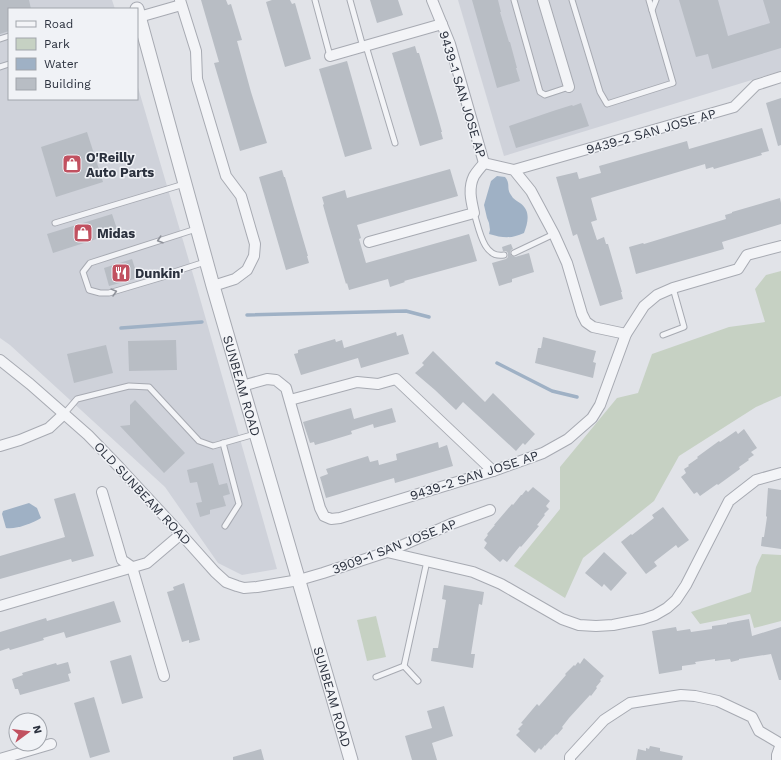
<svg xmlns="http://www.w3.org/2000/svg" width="781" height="760" font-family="'Work Sans',sans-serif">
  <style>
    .built { fill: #cfd2da }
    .green { fill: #c6d1c3 }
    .water { fill: #9fb1c5 }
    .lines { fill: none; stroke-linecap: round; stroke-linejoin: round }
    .stream { stroke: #9fb1c5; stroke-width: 3.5 }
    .building { fill: #b8bdc4 }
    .service-casing { stroke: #a7aab2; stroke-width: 7 }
    .minor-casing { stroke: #a7aab2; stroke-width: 12 }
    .tertiary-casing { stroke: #a7aab2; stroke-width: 15 }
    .service { stroke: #f3f4f7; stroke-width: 5 }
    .minor { stroke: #f3f4f7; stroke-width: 10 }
    .tertiary { stroke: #f3f4f7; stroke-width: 13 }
    .oneway { stroke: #8f929a }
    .labels { text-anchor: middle; stroke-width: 3; stroke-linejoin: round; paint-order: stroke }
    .street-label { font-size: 13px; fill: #2b313e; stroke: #f0f2f6 }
    .poi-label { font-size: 13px; font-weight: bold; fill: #2b313e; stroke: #f0f2f6; text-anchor: start }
  </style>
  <rect width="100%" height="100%" fill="#e1e3e8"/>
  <!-- built -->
  <g class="built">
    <polygon points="0,0 112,0 115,9 9,9 9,99 137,99 137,84 197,288 277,569 242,575 218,563 165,487 10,345 0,338"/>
    <polygon points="458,0 781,0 781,71 504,156"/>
  </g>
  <!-- green -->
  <g class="green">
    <polygon points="781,271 781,396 756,407 679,456 654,501 583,558 565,598 514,566 560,509 560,467 617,398 638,393 652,354 729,327 765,322 755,289 766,275"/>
    <polygon points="762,554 781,555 781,621 754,628 750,614 700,624 691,612 751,592 756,567"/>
    <polygon points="376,616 386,657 367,661 357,620"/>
  </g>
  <!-- water -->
  <g class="water">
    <path d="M497,176L505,177C511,184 506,188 511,195C513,199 517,201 520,203C531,211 528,222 524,233C511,239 503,238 489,234L490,230L489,223L487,218L484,205L491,181Z"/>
    <path d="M29,503L37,508L41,518C33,523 15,530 6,528L2,514L3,511Z"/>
  </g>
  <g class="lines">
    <!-- stream -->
    <g class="stream">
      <polyline points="247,315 406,311 429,317"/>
      <polyline points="121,328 202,322"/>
      <polyline points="497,363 552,391 577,397"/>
    </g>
  </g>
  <!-- building -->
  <g class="building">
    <polygon points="0,0 29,0 31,9 9,9 9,31 0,34"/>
    <polygon points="201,0 226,0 228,5 231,4 242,40 237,41 251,92 267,143 240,151 214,63 219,62"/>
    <polygon points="272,0 290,0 292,4 295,3 311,59 285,67 266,2"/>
    <polygon points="370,0 398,0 403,15 377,23"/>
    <polygon points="472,0 498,0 501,12 500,12 509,42 510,42 517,68 516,68 520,81 497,88"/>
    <polygon points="679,0 718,0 728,36 770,23 763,0 781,0 781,48 712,69 708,54 696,57"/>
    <polygon points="415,46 417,53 419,53 437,114 442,132 441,132 443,139 420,146 392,53"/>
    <polygon points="347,61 372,149 345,157 319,69"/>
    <polygon points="781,98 781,145 778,146 766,103"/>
    <polygon points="581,103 589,126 516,148 509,126 553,111 572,105 573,106"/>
    <polygon points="762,128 769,151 761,153 762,155 714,169 713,167 706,169 705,164 591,198 597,220 591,222 597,240 604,237 606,244 608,244 622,292 621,292 623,299 600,306 577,234 573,236 556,177 577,172 579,179 601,173 599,166 687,141 689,149"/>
    <polygon points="87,132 103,182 56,197 41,147"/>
    <polygon points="450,169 458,196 357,225 361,238 359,239 366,263 469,234 477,261 404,281 405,282 390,287 388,279 349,290 347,283 346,284 328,223 323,205 324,204 322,197 345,190 347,198"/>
    <polygon points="282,170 284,177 285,177 293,205 308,256 307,256 309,263 286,270 259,177"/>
    <polygon points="780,198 781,203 781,224 722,242 724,249 636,274 629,247 643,243 644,244 726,219 725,215 732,213 732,212"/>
    <polygon points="112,214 118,232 53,253 47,234"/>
    <polygon points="511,244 513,249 511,250 510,253 512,256 515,257 529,253 534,272 512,279 512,282 499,286 492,263 506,259 508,257 508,253 506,251 503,251 502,247"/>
    <polygon points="132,259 138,278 109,286 104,268"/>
    <polygon points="396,332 397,336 403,334 409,354 361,368 358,358 301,375 294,354 298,353 298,350 335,339 336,342 342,340 344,348"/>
    <polygon points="543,337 596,351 593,362 596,363 593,378 535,363 538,348 541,348"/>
    <polygon points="176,340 177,370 129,371 128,341"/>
    <polygon points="106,345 113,373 74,383 67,354"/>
    <polygon points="433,351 485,402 493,393 535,434 525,445 523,443 516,451 463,402 456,410 435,390 415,373 424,365 422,363"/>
    <polygon points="135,400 185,453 164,473 120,426 130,425 130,405"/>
    <polygon points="351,408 354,419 392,408 396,422 374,428 373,424 351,431 352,434 329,441 315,445 314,442 310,443 303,422"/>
    <polygon points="744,429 757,448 751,452 754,455 748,459 749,460 739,467 740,469 718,485 717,484 700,496 697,492 694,494 681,477 686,473 684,469 689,466 688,465 698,458 697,457 719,441 720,442 736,431 738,434"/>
    <polygon points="438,442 439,448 447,445 453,466 395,483 394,478 326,498 320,477 328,474 326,469 368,456 370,462 378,460 379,465 397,460 396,454"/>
    <polygon points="213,463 219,485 227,483 230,494 223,496 226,506 210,510 210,514 200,517 196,503 202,502 197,482 190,483 187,470"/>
    <polygon points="533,487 550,501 546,506 549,509 544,514 545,515 537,525 539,526 521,547 520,546 507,562 503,559 500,562 484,548 487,543 484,540 488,535 487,534 495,525 494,525 512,504 513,505 521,495 522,495 526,490 528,492"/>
    <polygon points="768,488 781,490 781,549 761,546 762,537 764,537 767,517 766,516"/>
    <polygon points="75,493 94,556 72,562 71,559 0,579 0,556 65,537 54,499"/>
    <polygon points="663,507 689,540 678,548 676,545 654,562 657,566 646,574 621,542 631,534 632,535 654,518 652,515"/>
    <polygon points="604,552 627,573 611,591 604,584 602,587 585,573"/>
    <polygon points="184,583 200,640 189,643 189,640 182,642 167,592 174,590 173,587"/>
    <polygon points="444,585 484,592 482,605 479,604 471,654 475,654 473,668 431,661 433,648 438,648 446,600 442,599"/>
    <polygon points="114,601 121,622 66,638 64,632 43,638 44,640 10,650 9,648 0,651 0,632 46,618 47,621"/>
    <polygon points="749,619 752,636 781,627 781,680 779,680 771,654 739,659 739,660 731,662 730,659 715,661 715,659 695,662 696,664 682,666 682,670 659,674 652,631 676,627 677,631 690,629 691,632 712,629 712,626 727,624 727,623"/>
    <polygon points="131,655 143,698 122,704 110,661"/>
    <polygon points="584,658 604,676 600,680 601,681 596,687 597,688 591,696 590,695 569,718 562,727 563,728 557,735 556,734 545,746 545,745 541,750 539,748 535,753 516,735 520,731 518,729 523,724 521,723 537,704 539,706 566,675 565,674 574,665 575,666 578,662 580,664"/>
    <polygon points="68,662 71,673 68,674 70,681 20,695 18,689 15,689 12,679 23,675 22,673 56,663 57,665"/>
    <polygon points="94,697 110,752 90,758 74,703"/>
    <polygon points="444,706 453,736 432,743 437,760 412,760 405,736 432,728 427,711"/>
    <polygon points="650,746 660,748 660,751 683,756 682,760 636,760 638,749 646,751 646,748 649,749"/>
    <polygon points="261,749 264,760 233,760 233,757"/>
  </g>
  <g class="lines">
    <defs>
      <g id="service">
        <polyline points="315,0 330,56"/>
        <polyline points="350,0 363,47"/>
        <polyline points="514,0 540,92 545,95 569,87"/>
        <polyline points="572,0 600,92 607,104 673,83 649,0"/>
        <polyline points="652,10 656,0"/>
        <polyline points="0,39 9,36"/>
        <polyline points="366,46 395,143"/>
        <polyline points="0,67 9,64"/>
        <path d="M474,213C479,228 483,259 504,255"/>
        <polyline points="55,223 184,184"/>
        <polyline points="196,229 90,263 83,272 89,290 100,293 109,293 166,276 174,272 205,262"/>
        <polyline points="514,253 554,234"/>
        <polyline points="663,335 684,327 673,288"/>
        <polyline points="64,414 77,399 129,386 149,387 199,441 213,446 255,434"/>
        <polyline points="223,443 239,504 225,526"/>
        <polyline points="404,666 418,681"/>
        <polyline points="376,677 404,666 427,561"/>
      </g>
      <g id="minor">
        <polyline points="180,0 196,51 197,79 226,176 241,196 255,244 254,256 247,270 235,279 213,286"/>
        <polyline points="432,0 450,44 484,163 514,170 531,191 554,234 567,263 582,314 586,322 593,327 626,334"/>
        <polyline points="543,0 569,87"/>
        <polyline points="139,17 181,5"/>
        <polyline points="330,56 442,24"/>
        <polyline points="514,170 734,107 756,85 781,77"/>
        <path d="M369,242L474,213C471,200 468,188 474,176C477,171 481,167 484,163"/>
        <polyline points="0,360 30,384 88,435 119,467 181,534 215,572 226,582 237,586 244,588 257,587 299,580 323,573 387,552 451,524 490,510"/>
        <polyline points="242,386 267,379 276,380 286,388 320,508 324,516 331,519 340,518 493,471 543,453 568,439 592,418 600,405 626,334 644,306 657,295 673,288 738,269 747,255 781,246"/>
        <polyline points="290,400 357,382 378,384 396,379 493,471"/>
        <polyline points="0,446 20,440 49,428 64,414"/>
        <polyline points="102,492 122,560 132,567 164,676"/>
        <polyline points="387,552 473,572 501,584 562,619 579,625 596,626 613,625 643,619 655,615 667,608 676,600 686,585 729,501 756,480 781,473"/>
        <polyline points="0,606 147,563 181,534"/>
        <polyline points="0,759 51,744"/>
        <polyline points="570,760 570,757 604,720 630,703 681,695 695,696 718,701 752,717 759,731 781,744"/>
        <polyline points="777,760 777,755 781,744"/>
      </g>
      <g id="tertiary">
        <path id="s1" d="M137,9L213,286L351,760"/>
      </g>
    </defs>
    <!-- service casing -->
    <use href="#service" class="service-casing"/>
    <!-- minor casing -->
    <use href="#minor" class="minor-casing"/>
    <!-- tertiary casing -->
    <use href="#tertiary" class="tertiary-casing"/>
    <!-- service -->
    <use href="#service" class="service"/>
    <!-- minor -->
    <use href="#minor" class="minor"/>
    <!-- tertiary -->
    <use href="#tertiary" class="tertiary"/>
  </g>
  <!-- one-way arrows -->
  <defs><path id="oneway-chevron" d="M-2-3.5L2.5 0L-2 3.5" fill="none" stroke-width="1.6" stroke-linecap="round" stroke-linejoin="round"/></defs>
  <g class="oneway">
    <use href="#oneway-chevron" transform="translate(160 240) rotate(162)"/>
    <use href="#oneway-chevron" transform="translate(114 292) rotate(-15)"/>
  </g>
  <!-- icons -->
  <defs>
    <symbol id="shop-square" viewBox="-11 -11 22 22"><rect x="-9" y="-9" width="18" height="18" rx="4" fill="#c15160" stroke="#f0f2f6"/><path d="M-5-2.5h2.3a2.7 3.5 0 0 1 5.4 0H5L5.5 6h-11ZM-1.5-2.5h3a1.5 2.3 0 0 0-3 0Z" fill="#fff"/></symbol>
    <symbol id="restaurant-square" viewBox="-11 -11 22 22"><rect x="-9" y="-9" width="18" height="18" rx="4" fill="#c15160" stroke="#f0f2f6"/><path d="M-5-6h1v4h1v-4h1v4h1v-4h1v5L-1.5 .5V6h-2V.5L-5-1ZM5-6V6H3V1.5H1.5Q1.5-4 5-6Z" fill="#fff"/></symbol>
  </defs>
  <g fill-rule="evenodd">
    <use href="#shop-square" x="61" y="153" width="22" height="22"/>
    <use href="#shop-square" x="72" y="222" width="22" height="22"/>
    <use href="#restaurant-square" x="110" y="262" width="22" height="22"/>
  </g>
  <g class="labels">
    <!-- street labels -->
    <g class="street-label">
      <text transform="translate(463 94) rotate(73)" y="5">9439-1 SAN JOSE AP</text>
      <text transform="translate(651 131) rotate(-16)" y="5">9439-2 SAN JOSE AP</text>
      <text dy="5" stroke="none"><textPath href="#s1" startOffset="391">SUNBEAM ROAD</textPath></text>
      <text transform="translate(474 475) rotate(-18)" y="5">9439-2 SAN JOSE AP</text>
      <text transform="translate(143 493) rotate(47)" y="5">OLD SUNBEAM ROAD</text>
      <text transform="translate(394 546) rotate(-21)" y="5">3909-1 SAN JOSE AP</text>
      <text dy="5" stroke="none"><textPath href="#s1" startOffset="715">SUNBEAM ROAD</textPath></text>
    </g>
    <!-- poi labels -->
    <g class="poi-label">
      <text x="86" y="162">O'Reilly<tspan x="86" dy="15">Auto Parts</tspan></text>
      <text x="97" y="238">Midas</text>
      <text x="135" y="278">Dunkin'</text>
    </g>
  </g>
  <!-- legend -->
  <rect x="8" y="8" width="130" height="92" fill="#f0f2f6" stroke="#a1a5ac"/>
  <rect x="16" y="21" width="20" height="6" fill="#f3f4f7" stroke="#a1a5ac"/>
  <text x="44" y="28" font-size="12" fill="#2b313e">Road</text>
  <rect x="16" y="38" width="20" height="12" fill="#c6d1c3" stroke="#a1a5ac"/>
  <text x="44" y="48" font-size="12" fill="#2b313e">Park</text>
  <rect x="16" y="58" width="20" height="12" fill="#9fb1c5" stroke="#a1a5ac"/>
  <text x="44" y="68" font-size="12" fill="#2b313e">Water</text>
  <rect x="16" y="78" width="20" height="12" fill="#b8bdc4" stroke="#a1a5ac"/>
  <text x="44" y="88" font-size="12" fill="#2b313e">Building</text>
  <!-- north arrow -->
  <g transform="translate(28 732) rotate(75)"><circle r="19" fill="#f0f2f6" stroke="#a1a5ac"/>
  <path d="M0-3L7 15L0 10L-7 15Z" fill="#c15160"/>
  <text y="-6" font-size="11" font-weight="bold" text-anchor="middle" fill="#2b313e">N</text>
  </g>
</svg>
